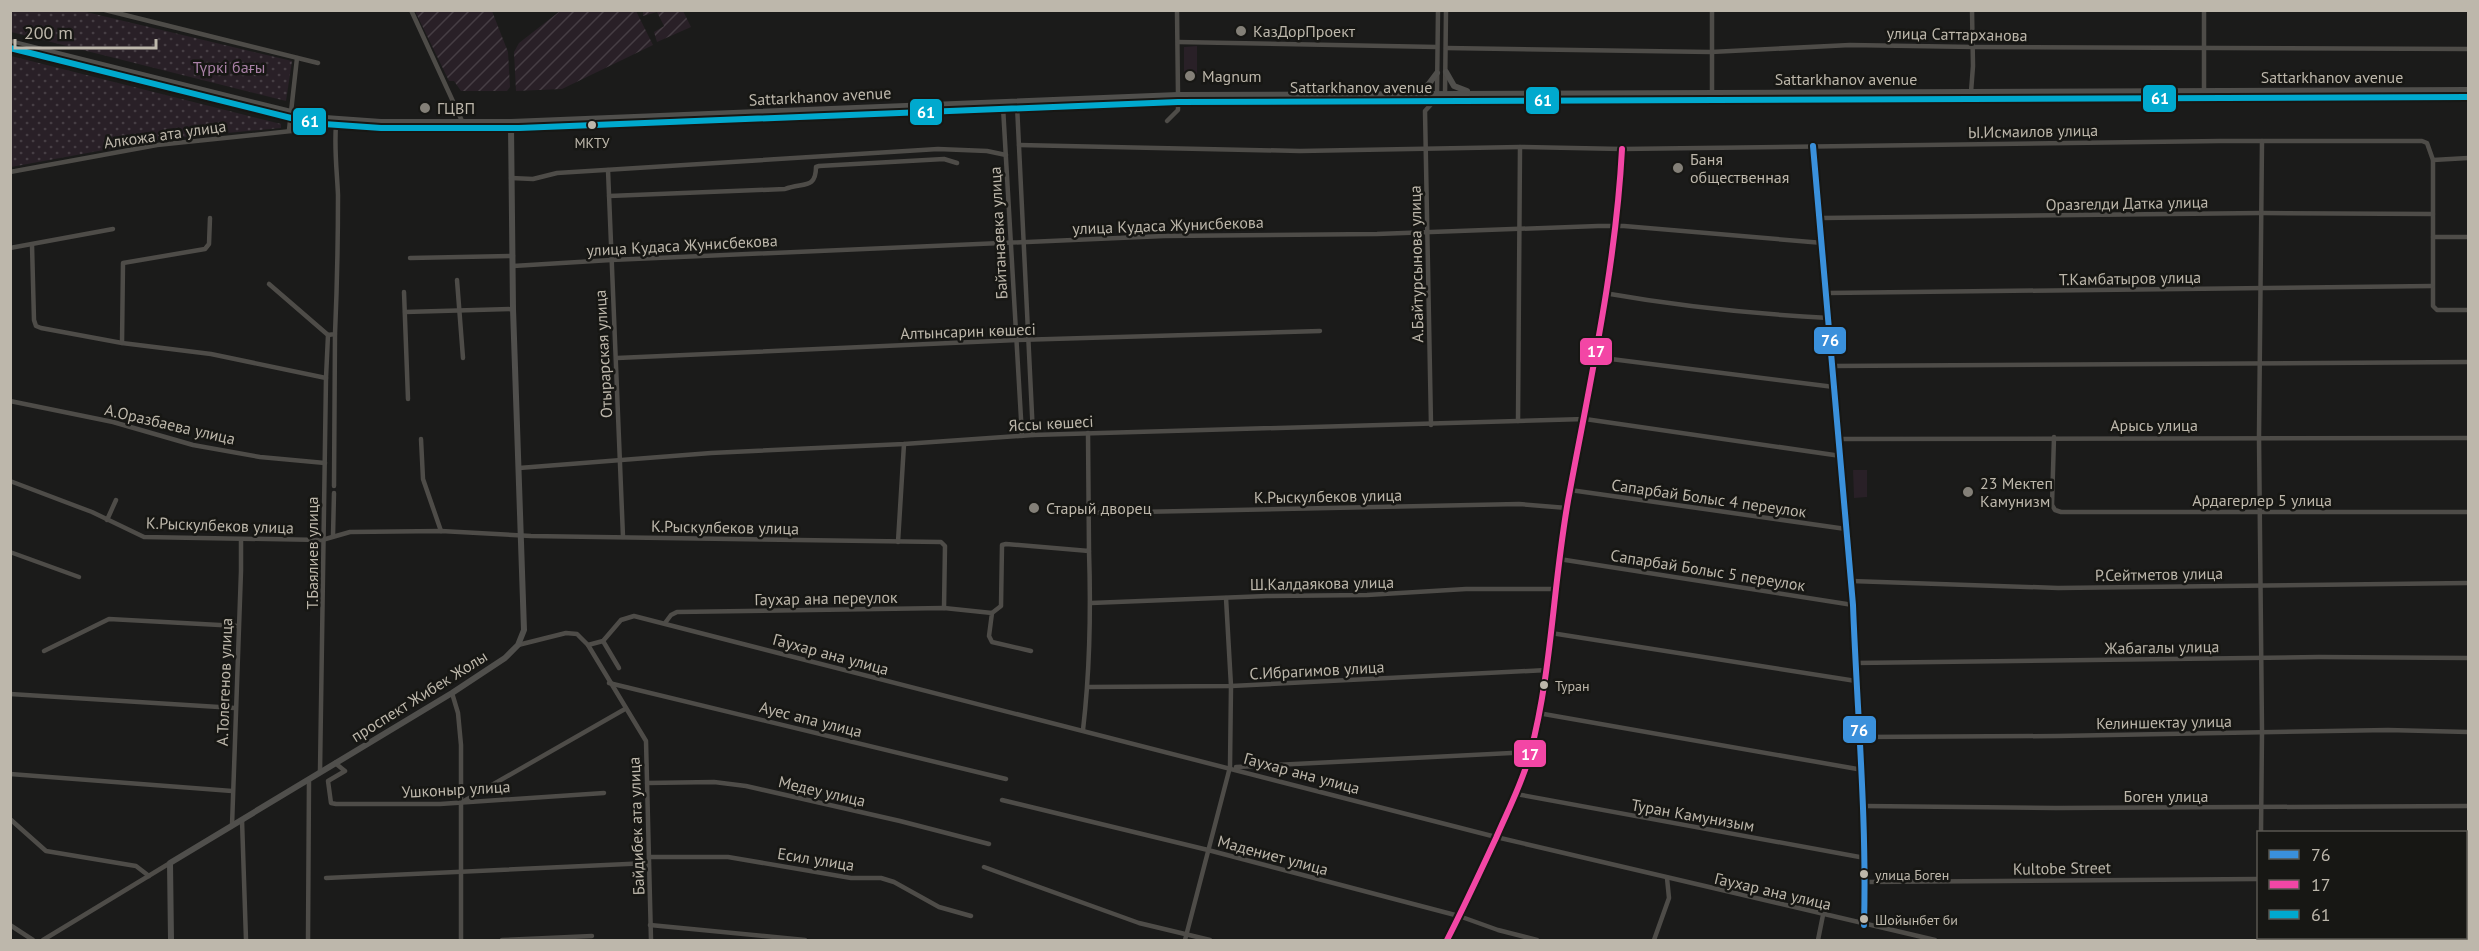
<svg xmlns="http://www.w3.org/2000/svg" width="2479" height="951" font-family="'PT Sans',sans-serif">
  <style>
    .grass { fill: url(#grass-dots) }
    .garden { fill: url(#garden-furrows) }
    .pitch { fill: #292027 }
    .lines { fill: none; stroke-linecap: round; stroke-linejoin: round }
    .minor { stroke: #4e4c48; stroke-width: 4.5 }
    .major { stroke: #504f4c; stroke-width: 6 }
    .bus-1-casing { stroke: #171714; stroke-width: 10 }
    .bus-2-casing { stroke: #171714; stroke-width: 10 }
    .bus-3-casing { stroke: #171714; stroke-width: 10 }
    .bus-1 { stroke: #3a90db; stroke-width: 6 }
    .bus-2 { stroke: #f346a5; stroke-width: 6 }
    .bus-3 { stroke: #00a9ce; stroke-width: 6 }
    .poi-dot { fill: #848078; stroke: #171714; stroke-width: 2 }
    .bus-dot { fill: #bdb7ab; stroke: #171714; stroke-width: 2 }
    .labels { text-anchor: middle; stroke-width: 5; stroke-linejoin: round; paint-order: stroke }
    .bus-label { font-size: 14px; fill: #bdb7ab; stroke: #171714; text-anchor: start }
    .poi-label { font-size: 16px; fill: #bdb7ab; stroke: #171714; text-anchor: start }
    .street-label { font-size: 16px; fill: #bdb7ab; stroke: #171714 }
    .park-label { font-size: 16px; fill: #a981a6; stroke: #171714 }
    .line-badge { stroke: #171714; stroke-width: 2 }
    .badge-label { font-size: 16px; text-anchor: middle; font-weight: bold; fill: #fff }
  </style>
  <defs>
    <pattern id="grass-dots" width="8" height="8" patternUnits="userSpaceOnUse" patternTransform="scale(1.5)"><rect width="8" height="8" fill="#292027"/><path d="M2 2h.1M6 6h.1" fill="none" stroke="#463e44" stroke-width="1.8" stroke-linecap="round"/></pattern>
    <pattern id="garden-furrows" width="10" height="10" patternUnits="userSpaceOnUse" patternTransform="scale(1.5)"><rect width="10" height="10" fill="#292027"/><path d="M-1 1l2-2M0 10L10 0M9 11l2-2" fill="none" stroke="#463e44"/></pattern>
  </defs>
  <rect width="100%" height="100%" fill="#1b1b1a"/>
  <!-- grass -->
  <g class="grass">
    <polygon points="10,11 82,11 292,61 286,101 11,32"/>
    <polygon points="11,56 281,124 281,128 164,139 11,167"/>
  </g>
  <!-- garden -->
  <g class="garden">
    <polygon points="643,10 683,11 691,27 657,42 654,32 664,26 657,12 643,16"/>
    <polygon points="415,11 492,11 508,52 510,87 507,91 461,91 454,81 449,81"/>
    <polygon points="560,11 636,11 653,45 562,89 516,91 514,52 519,43"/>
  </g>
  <!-- pitch -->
  <g class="pitch">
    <polygon points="1197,46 1197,74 1184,75 1184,47"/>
    <polygon points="1853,470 1867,470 1867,497 1854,498"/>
  </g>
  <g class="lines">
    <!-- minor -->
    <g class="minor">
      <polyline points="105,10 318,63"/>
      <polyline points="411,10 462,121"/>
      <polyline points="1177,10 1178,95"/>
      <polyline points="2204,10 2204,98"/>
      <polyline points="1178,42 1437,47"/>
      <polyline points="1446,48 1711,52 1850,45 1974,47 2468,49"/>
      <polyline points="1971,92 1973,66 1972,10"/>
      <polyline points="1445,95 1446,10"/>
      <polyline points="1712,100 1712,10"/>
      <polyline points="1017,105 1033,435"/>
      <polyline points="1003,107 1022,436"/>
      <polyline points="1167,121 1178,110 1178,102"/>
      <polyline points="289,130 297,58"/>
      <polyline points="1019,145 1300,151 1520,147 1622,149 2220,141 2422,141 2427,143 2433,160 2433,306 2437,310 2468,310"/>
      <path d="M1813,146L1853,605C1857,712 1867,818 1864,925"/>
      <polyline points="2433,160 2468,158"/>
      <polyline points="608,170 623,537"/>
      <polyline points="10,172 157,145 301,130 322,125"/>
      <polyline points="511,178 533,179 557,173 938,149 987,151 1006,155"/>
      <path d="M609,196L785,189C802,182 816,190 816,167L819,166L944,159L957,163"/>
      <polyline points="1821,218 2262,213 2433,214"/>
      <polyline points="2433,237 2468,237"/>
      <polyline points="32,245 34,320 36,326 41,328 122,343 211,354 326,378"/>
      <polyline points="10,248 113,229"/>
      <polyline points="410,258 513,256"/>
      <polyline points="513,266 611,260 1164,236 1377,234 1598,226 1624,226 1823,243"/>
      <polyline points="457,280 463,358"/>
      <polyline points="269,284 328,335"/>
      <polyline points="404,292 408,399"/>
      <path d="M1604,293C1678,306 1754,314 1829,318"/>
      <polyline points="1828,293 2432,286"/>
      <polyline points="405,312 513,309"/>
      <polyline points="122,343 123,263 205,249 209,244 210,218"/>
      <polyline points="1595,357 1834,387"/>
      <polyline points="617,358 1017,340 1320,331"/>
      <polyline points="1832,366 2468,362"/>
      <polyline points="10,401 113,422 193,445 260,457 325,463"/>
      <polyline points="1518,421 1520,147"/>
      <polyline points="1431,425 1425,111 1435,100 1437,94 1438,10"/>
      <polyline points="2054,437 2052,505 2055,510 2061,512 2468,512"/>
      <polyline points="421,439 423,479 441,531"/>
      <polyline points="1839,439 2468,438"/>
      <polyline points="519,468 711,453 904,444 1033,435 1585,419 1841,456"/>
      <polyline points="10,481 92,512 144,537 322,540 350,532 441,531 531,536 941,542 945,546 944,608"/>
      <polyline points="334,486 335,334"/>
      <polyline points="1570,490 1846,529"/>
      <polyline points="1089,513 1519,504 1567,508"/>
      <polyline points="107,520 116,500"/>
      <polyline points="333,536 334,493"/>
      <polyline points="898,542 904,444"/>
      <polyline points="10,552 79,577"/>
      <polyline points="1559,559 1853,605"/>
      <polyline points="1851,581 2058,588 2468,583"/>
      <polyline points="1091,603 1267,596 1367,595 1466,589 1554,589"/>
      <polyline points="992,613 1001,606 1002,545 1006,544 1089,551 1088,433"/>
      <polyline points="665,623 671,615 677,612 944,608 992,613 989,636 992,642 1031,651"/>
      <polyline points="1551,633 1856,681"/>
      <polyline points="603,641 619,668"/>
      <polyline points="518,645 566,633 577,634 588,645 646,741 651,940"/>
      <polyline points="588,645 603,641 621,620 634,616 1496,837 1935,940"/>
      <polyline points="44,651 109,619 238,626"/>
      <polyline points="1855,663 2319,657 2468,658"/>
      <polyline points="609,683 1006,779"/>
      <polyline points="1088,687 1231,686 1547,670"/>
      <polyline points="452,693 458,713 461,745 461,940"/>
      <polyline points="10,694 235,708"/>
      <polyline points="1538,713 1863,770"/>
      <path d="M1083,730C1090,670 1091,611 1089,551"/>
      <polyline points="1860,737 2057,736 2388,730 2468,732"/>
      <polyline points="335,763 345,771 328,781 331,803 336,804 440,804 604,793"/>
      <polyline points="1236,767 1531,752"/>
      <path d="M320,772L326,378L328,335L335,334C337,288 338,241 338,195C337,171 334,149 336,125"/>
      <polyline points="10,774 232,791"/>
      <polyline points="647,783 714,782 746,786 900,821 989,844"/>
      <polyline points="1516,794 1865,858"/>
      <polyline points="1002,800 1208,850 1459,916 1498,930 1537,940"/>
      <polyline points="464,801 625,709"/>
      <polyline points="1864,806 2056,808 2468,806"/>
      <polyline points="10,819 46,851 136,866 149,876"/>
      <polyline points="242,820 246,940"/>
      <polyline points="232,826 241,571 241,540"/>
      <polyline points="2261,832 2262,732 2259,437 2262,141"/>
      <polyline points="649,857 728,857 851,878 881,878 894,882 939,907 971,916"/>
      <polyline points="984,867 1139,923 1210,940"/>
      <polyline points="2466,877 2468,877"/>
      <polyline points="326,878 649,863"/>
      <polyline points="1865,882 2258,879"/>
      <polyline points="10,925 33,940"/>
      <polyline points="650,925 805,940"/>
      <polyline points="2262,938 2262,940"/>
      <polyline points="43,940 170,863"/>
      <polyline points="308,940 309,779"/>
      <polyline points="502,940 592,936"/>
      <polyline points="1185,940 1230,767 1231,686 1226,598"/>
      <path d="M1447,940C1464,907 1480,872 1496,838C1508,810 1522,784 1530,754C1553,668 1553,577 1570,490C1591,377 1616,264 1622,149"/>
      <polyline points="1654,940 1669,898 1667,878"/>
      <polyline points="1818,940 1823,915"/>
    </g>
    <!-- major -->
    <g class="major">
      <polyline points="10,42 291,112 325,118 381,122 511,122 1178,95 2468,90"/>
      <polyline points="10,48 291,118 324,124 381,128 519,128 1178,102 2468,97"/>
      <polyline points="1446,72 1454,86 1467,91"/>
      <polyline points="1413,92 1428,85 1437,73"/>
      <polyline points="171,940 170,863 452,693 505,658 518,645 524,630 513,309 511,126"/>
    </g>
    <defs>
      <path id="bus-1" d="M1813,146L1853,605C1857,712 1867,818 1864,925"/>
      <path id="bus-2" d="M1447,940C1464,907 1480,872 1496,838C1508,810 1522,784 1530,754C1553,668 1553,577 1570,490C1591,377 1616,264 1622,149"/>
      <polyline id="bus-3" points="10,48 291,118 324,124 381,128 519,128 1178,102 2468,97"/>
    </defs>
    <!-- bus-1 casing -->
    <use href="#bus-1" class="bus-1-casing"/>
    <!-- bus-2 casing -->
    <use href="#bus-2" class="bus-2-casing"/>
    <!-- bus-3 casing -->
    <use href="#bus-3" class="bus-3-casing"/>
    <!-- bus-1 -->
    <use href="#bus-1" class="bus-1"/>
    <!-- bus-2 -->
    <use href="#bus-2" class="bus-2"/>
    <!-- bus-3 -->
    <use href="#bus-3" class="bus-3"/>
  </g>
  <!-- markers -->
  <g class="poi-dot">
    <circle cx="1241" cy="31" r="6"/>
    <circle cx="1190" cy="76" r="6"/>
    <circle cx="425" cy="108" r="6"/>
    <circle cx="1678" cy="168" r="6"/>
    <circle cx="1968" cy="492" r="6"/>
    <circle cx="1034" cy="508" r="6"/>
  </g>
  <g class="bus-dot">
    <circle cx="592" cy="125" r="5"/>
    <circle cx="1544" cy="685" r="5"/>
    <circle cx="1864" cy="874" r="5"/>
    <circle cx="1864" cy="919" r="5"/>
  </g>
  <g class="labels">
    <!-- bus labels -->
    <g class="bus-label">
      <text x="592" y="148" text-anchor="middle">МКТУ</text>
      <text x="1555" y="691">Туран</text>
      <text x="1875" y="880">улица Боген</text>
      <text x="1875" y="925">Шойынбет би</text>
    </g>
    <!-- poi labels -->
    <g class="poi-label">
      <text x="1253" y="37">КазДорПроект</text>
      <text x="1202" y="82">Magnum</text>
      <text x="437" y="114">ГЦВП</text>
      <text x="1690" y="165">Баня<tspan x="1690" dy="18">общественная</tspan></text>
      <text x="1980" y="489">23 Мектеп<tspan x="1980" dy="18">Камунизм</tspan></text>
      <text x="1046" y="514">Старый дворец</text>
    </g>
    <!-- street labels -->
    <g class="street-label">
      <text transform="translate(1957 34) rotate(1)" y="6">улица Саттарханова</text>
      <text x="2332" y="83">Sattarkhanov avenue</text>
      <text x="1846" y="85">Sattarkhanov avenue</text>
      <text x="1361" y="93">Sattarkhanov avenue</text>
      <text transform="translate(820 96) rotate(-3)" y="6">Sattarkhanov avenue</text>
      <text transform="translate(2033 131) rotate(-1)" y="6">Ы.Исмаилов улица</text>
      <text transform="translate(165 134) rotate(-8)" y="6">Алкожа ата улица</text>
      <text transform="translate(2127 203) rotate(-1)" y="6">Оразгелди Датка улица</text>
      <text transform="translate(1168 225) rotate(-2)" y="6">улица Кудаса Жунисбекова</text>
      <text transform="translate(998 233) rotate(-93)" y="6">Байтанаевка улица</text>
      <text transform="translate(682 245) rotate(-3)" y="6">улица Кудаса Жунисбекова</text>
      <text transform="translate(1416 264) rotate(-91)" y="6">А.Байтурсынова улица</text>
      <text transform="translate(2130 278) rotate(-1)" y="6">Т.Камбатыров улица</text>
      <text transform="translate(968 331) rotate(-2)" y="6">Алтынсарин көшесі</text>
      <text transform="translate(603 354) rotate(-93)" y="6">Отырарская улица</text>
      <text transform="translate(1051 423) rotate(-3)" y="6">Яссы көшесі</text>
      <text transform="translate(170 424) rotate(13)" y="6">А.Оразбаева улица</text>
      <text x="2154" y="431">Арысь улица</text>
      <text transform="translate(1328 496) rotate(-1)" y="6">К.Рыскулбеков улица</text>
      <text transform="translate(1709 498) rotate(8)" y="6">Сапарбай Болыс 4 переулок</text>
      <text x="2262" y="506">Ардагерлер 5 улица</text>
      <text transform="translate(220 525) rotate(2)" y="6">К.Рыскулбеков улица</text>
      <text transform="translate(725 527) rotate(1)" y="6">К.Рыскулбеков улица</text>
      <text transform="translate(312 553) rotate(-90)" y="6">Т.Баялиев улица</text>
      <text transform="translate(1708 570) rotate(9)" y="6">Сапарбай Болыс 5 переулок</text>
      <text transform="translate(2159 574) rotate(-1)" y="6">Р.Сейтметов улица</text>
      <text transform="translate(1322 583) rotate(-1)" y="6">Ш.Калдаякова улица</text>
      <text transform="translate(826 598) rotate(-1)" y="6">Гаухар ана переулок</text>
      <text transform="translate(2162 647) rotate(-1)" y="6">Жабагалы улица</text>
      <text transform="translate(831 654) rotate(15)" y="6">Гаухар ана улица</text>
      <text transform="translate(1317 670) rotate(-3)" y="6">С.Ибрагимов улица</text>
      <text transform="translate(224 682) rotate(-88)" y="6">А.Толегенов улица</text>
      <text transform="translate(419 696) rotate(-32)" y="6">проспект Жибек Жолы</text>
      <text transform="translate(811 719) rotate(14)" y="6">Ауес апа улица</text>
      <text transform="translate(2164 722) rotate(-1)" y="6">Келиншектау улица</text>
      <text transform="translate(1302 773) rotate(15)" y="6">Гаухар ана улица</text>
      <text transform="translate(456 789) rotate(-3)" y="6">Ушконыр улица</text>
      <text transform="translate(822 791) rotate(13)" y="6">Медеу улица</text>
      <text x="2166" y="802">Боген улица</text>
      <text transform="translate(1693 815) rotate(10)" y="6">Туран Камунизым</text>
      <text transform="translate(636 826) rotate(-92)" y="6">Байдибек ата улица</text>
      <text transform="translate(1273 855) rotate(15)" y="6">Мадениет улица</text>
      <text transform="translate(816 859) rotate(9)" y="6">Есил улица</text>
      <text transform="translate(2062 868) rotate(-1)" y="6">Kultobe Street</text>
      <text transform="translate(1773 891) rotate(13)" y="6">Гаухар ана улица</text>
    </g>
    <!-- park labels -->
    <g class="park-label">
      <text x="229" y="73">Түркі бағы</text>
    </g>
  </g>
  <g class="line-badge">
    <rect x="2142" y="84" width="35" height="29" rx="6" fill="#00a9ce"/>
    <rect x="1525" y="86" width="35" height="29" rx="6" fill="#00a9ce"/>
    <rect x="909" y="98" width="34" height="28" rx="6" fill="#00a9ce"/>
    <rect x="292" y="107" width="35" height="29" rx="6" fill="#00a9ce"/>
    <rect x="1813" y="326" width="34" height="29" rx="6" fill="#3a90db"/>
    <rect x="1579" y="337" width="34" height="29" rx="6" fill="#f346a5"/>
    <rect x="1842" y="715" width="35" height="29" rx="6" fill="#3a90db"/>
    <rect x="1513" y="739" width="34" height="29" rx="6" fill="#f346a5"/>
  </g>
  <g class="badge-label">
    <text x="2160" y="104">61</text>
    <text x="1543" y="106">61</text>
    <text x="926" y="118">61</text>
    <text x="310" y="127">61</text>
    <text x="1830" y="346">76</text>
    <text x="1596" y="357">17</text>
    <text x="1859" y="736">76</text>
    <text x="1530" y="760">17</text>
  </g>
  <!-- border -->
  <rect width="2479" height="951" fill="none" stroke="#bdb7ab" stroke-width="24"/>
  <!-- legend -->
  <rect x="2257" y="831" width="210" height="108" fill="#171714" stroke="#595750" stroke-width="1.5"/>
  <rect x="2269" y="850" width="30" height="9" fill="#3a90db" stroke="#595750" stroke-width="1.5"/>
  <text x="2311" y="861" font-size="18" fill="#bdb7ab">76</text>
  <rect x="2269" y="880" width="30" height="9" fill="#f346a5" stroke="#595750" stroke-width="1.5"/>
  <text x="2311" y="891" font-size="18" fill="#bdb7ab">17</text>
  <rect x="2269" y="910" width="30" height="9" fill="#00a9ce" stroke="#595750" stroke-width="1.5"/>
  <text x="2311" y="921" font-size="18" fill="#bdb7ab">61</text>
  <!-- scale -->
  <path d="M15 39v9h141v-9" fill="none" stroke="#bdb7ab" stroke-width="3"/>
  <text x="24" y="39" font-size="18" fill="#bdb7ab" stroke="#171714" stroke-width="4.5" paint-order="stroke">200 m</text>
</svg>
